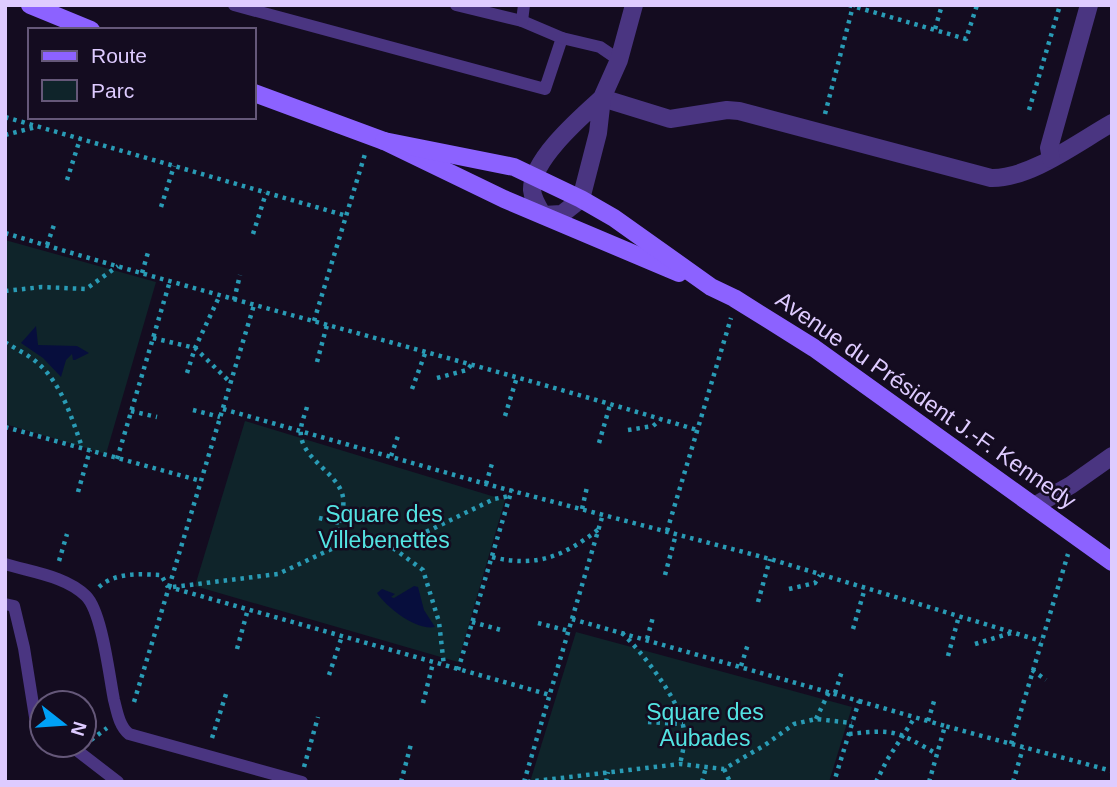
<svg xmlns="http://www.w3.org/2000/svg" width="1117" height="787" font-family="Arial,sans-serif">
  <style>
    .green { fill: #0f242a }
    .water { fill: #070e3d }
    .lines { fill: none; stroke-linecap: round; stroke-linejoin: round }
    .path { stroke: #299bb5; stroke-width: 4.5; stroke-dasharray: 3.5 5; stroke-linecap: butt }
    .service { stroke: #4a3581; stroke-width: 12 }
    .minor { stroke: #4a3581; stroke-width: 18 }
    .secondary { stroke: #8c62ff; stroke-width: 18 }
    .labels { text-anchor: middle; stroke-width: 5; stroke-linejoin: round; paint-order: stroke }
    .street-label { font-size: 23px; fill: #decbff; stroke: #140c20 }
    .park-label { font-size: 23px; fill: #53e3e2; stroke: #140c20 }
  </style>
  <rect width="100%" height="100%" fill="#140c20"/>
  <!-- green -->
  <g class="green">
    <polygon points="5,240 156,282 106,454 5,424"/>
    <polygon points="245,421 505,500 458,662 195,586"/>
    <polygon points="576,632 852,707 829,782 530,782"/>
  </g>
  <!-- water -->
  <g class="water">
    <polygon points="36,326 38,345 77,346 89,353 75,360 73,360 72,354 66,360 61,377 43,358 21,343"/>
    <path d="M414,586L418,587L424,610L435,627C417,631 387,608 377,593L382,589L395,594L391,597L394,598Z"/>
  </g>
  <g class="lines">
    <!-- path -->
    <g class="path">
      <polyline points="849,5 966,39 977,5"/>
      <polyline points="935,29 942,5"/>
      <polyline points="1029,110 1060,5"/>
      <polyline points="825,114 853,6"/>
      <polyline points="5,117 347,216"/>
      <polyline points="5,135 36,127"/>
      <polyline points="67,180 80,139"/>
      <polyline points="161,207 174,166"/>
      <path d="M5,233C235,303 468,360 697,430"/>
      <polyline points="253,234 266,193"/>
      <polyline points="47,245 55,222"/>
      <polyline points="142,273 149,249"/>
      <polyline points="5,291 42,287 86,289 118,266"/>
      <polyline points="234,300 240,275"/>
      <polyline points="314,321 365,154"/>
      <polyline points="153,338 195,348 231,383"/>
      <path d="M5,342C14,348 25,353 34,360C61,381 71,416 82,447"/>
      <polyline points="317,362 327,325"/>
      <polyline points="187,373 195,348 220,295"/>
      <polyline points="437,378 467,370 472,364"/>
      <polyline points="412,389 426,351"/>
      <path d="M307,407C305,414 302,421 301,428C297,458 338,471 343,497C345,506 339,535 338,546L393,548L494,499L510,496"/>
      <polyline points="223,409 486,484 770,559 1041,641"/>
      <polyline points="193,410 220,417"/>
      <polyline points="131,411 157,417"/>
      <polyline points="505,416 517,377"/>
      <polyline points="5,427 201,481"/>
      <polyline points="628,430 653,426 660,420"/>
      <polyline points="599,443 610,405"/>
      <polyline points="391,456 399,433"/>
      <polyline points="117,459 170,281"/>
      <polyline points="486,484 493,460"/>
      <polyline points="78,492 90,450"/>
      <polyline points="582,509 587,487"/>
      <polyline points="319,518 340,523"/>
      <polyline points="667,531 731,318"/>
      <polyline points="393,548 423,570 439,622 444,666"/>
      <path d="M492,557C537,568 564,556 599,529"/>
      <polyline points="59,561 67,534"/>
      <polyline points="665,575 676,534"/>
      <path d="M99,587C115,572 141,574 161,575L168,587"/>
      <polyline points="169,587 254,305"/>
      <polyline points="173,587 278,574 338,546"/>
      <polyline points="789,589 815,583 820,575"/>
      <polyline points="758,602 770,559"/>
      <polyline points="572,619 603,514"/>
      <polyline points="472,622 501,630"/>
      <polyline points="538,623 569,631"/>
      <polyline points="853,629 865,588"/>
      <path d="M622,633C642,652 678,698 683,725C686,739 683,751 680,764"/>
      <polyline points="647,639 653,617"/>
      <polyline points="975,644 1011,633"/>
      <polyline points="237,649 248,609"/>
      <polyline points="948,656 959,616"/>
      <polyline points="741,666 748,644"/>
      <polyline points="458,670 512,489"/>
      <polyline points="1032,670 1046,680"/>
      <polyline points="329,675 342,636"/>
      <polyline points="835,693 842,671"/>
      <polyline points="859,701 945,726"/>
      <polyline points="134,702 169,587 550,695"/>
      <polyline points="423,703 433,663"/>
      <polyline points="816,719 829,692"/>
      <polyline points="928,721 935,698"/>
      <polyline points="648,722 683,724"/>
      <path d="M849,734C896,729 896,731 937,754"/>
      <polyline points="212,738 227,691"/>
      <polyline points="91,740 107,728"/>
      <polyline points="1011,744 1068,554"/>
      <polyline points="304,767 318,717"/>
      <polyline points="724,769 730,782"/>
      <polyline points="401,782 411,744"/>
      <polyline points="524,782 572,619 859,701 834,782"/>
      <polyline points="527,782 680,764 724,769 765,745 794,724 816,719 852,723"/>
      <polyline points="606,782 608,772"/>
      <polyline points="702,782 706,767"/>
      <polyline points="876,782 887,760 915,717"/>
      <polyline points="929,782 945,726 1112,771"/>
      <polyline points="1013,782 1023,748"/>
    </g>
    <!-- service -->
    <g class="service">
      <polyline points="234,5 545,89 562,38"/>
      <polyline points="456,5 522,21 562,38 600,47 619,60"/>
      <polyline points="522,21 524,5"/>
      <path d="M5,564C31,572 66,576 86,596C102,612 109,675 114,700C117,711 119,726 129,734L302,782"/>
      <polyline points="5,604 14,606 24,648 35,717 42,722"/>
      <polyline points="70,745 118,782"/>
    </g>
    <!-- minor -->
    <g class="minor">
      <path d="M602,98L670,119L727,110L739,111L991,178C1030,179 1078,142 1112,123"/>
      <path d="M602,98C581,117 531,160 532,190C533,200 538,207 543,215L562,214L581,199L598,133L602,98L619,60L634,5"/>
      <polyline points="1051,159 1049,148 1089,5"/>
      <polyline points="1034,506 1071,485 1112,456"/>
    </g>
    <!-- secondary -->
    <g class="secondary">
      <polyline points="30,5 91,30"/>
      <polyline points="254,93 384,141 504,199 679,273"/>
      <polyline points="384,141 514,167 581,199 614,218 711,287 734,298 814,348 1112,562"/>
    </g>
  </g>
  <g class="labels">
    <!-- street labels -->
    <g class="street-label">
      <text transform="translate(926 400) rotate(35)" y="8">Avenue du Président J.-F. Kennedy</text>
    </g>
    <!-- park labels -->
    <g class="park-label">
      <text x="384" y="522">Square des<tspan x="384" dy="26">Villebenettes</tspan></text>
      <text x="705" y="720">Square des<tspan x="705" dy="26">Aubades</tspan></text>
    </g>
  </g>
  <!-- border -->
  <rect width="1117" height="787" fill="none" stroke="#decbff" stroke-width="14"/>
  <!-- legend -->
  <rect x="28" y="28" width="228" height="91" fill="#140c20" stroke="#655879" stroke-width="2"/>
  <rect x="42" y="51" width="35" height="10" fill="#8c62ff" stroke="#655879" stroke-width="2"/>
  <text x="91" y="63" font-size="21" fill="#decbff">Route</text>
  <rect x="42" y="80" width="35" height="21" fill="#0f242a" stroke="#655879" stroke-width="2"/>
  <text x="91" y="98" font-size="21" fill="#decbff">Parc</text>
  <!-- north arrow -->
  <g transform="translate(63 724) rotate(107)"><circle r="33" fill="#140c20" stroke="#655879" stroke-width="2"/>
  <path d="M0-5L12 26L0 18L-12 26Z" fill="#00a1f6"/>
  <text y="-10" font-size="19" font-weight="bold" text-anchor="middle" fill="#decbff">N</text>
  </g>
</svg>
